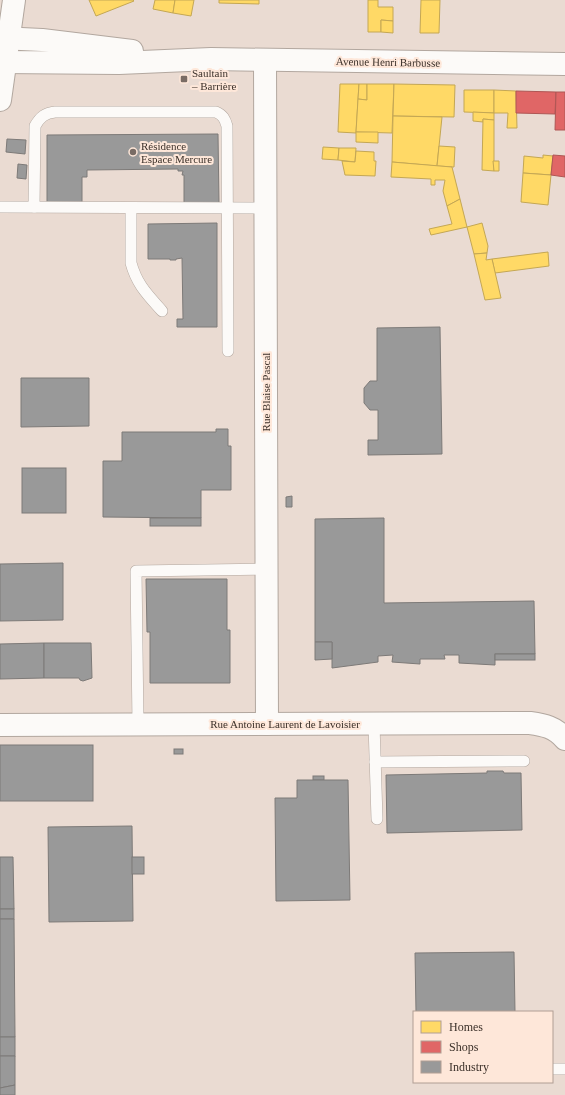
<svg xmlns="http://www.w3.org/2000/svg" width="565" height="1095" font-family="Georgia,serif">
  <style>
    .homes { fill: #ffd966; stroke: #c4a754 }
    .shops { fill: #e06666; stroke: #af5654 }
    .industry { fill: #999; stroke: #7d7a78 }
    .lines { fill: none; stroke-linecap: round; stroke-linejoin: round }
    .lane-casing { stroke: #b2a79f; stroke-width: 12 }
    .street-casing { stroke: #b2a79f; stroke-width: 24 }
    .secondary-casing { stroke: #b2a79f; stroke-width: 24 }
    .lane { stroke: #fcfaf8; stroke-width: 11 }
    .street { stroke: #fcfaf8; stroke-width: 22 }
    .secondary { stroke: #fcfaf8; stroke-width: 22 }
    .poi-dot { fill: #796c65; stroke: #fee7d9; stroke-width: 1.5 }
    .labels { text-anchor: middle; stroke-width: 4; stroke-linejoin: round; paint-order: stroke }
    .street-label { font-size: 11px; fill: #3c312a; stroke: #fee7d9 }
    .poi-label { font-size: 11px; fill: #3c312a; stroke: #fee7d9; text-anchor: start }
  </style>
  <rect width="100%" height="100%" fill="#eadbd2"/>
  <!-- homes -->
  <g class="homes">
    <polygon points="89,0 133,0 134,1 96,16"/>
    <polygon points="155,0 175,0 173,13 153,9"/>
    <polygon points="175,0 194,0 191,16 173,13"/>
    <polygon points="219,0 259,0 259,4 219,3"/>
    <polygon points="368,0 378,0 378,7 393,7 393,21 381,20 381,32 368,32"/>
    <polygon points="421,0 440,0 439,33 420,33"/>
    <polygon points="381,20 393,21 393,33 381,32"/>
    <polygon points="340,84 359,84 356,133 338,132"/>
    <polygon points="359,84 367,84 367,100 358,99"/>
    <polygon points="367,84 394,84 392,133 356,132 358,99 367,100"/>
    <polygon points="394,84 455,85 454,117 393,116"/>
    <polygon points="464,90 494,90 494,113 464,112"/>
    <polygon points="494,90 516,91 517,128 507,128 508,113 494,113"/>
    <polygon points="473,112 494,113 494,120 483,119 483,122 473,121"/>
    <polygon points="393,116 442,117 437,166 392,162"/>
    <polygon points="483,119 494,120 494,171 482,170"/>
    <polygon points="356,132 378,132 378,143 356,142"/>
    <polygon points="439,146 455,147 454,167 437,166"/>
    <polygon points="323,147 339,148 338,160 322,159"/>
    <polygon points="339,148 356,148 355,162 338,160"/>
    <polygon points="356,151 374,152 374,161 376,161 375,176 345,175 342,161 355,162"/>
    <polygon points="543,155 553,156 551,175 523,173 524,156 543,158"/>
    <polygon points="493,161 499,161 499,171 494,171"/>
    <polygon points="392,162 452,167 460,199 447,206 443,191 445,180 435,180 435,185 431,185 431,179 391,177"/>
    <polygon points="523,173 551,175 548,205 521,202"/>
    <polygon points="460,199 467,227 431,235 429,229 452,224 447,206"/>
    <polygon points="482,223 488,246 487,253 474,254 467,227"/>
    <polygon points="548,252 549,266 495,273 492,259"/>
    <polygon points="487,253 486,260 492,259 501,298 485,300 474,254"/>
  </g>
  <!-- shops -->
  <g class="shops">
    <polygon points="516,91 556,92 555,114 516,113"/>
    <polygon points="556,92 565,92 565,130 555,130"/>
    <polygon points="553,155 565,156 565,177 551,175"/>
  </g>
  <!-- industry -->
  <g class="industry">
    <polygon points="218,134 219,203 184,203 184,175 182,175 183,171 178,171 178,169 87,170 87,177 82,177 82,204 47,204 47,135"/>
    <polygon points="7,139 26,140 25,154 6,152"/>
    <polygon points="18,164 27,165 26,179 17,178"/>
    <polygon points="217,223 217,327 177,327 177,319 183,319 182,258 176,259 176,260 170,260 170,259 148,259 148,224"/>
    <polygon points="440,327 442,454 368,455 368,440 378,440 378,410 370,410 364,403 364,388 370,381 377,381 377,328"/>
    <polygon points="21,378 89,378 89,426 21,427"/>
    <polygon points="216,429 228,429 228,446 231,446 231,490 201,490 201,518 103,517 103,461 122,461 122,432 216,432"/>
    <rect x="22" y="468" width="44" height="45"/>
    <polygon points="292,496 292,507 286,507 286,497"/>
    <rect x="150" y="518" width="51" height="8"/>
    <polygon points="384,518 384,603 534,601 535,654 495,654 495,665 459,663 459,655 444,655 445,659 420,659 420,664 392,662 393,655 378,656 378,662 332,668 332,642 315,642 315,519"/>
    <polygon points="63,563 63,620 0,621 0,564"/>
    <polygon points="146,579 227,579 227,630 230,630 230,683 150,683 150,632 147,632"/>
    <polygon points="315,642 332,642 332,659 315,660"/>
    <polygon points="44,643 44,678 0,679 0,644"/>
    <polygon points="44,643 91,643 92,678 83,681 80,680 79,678 44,678"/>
    <rect x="495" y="654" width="40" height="6"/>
    <rect x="0" y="745" width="93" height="56"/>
    <rect x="174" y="749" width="9" height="5"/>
    <polygon points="487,771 503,771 504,773 521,773 522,830 387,833 386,775 487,773"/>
    <rect x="313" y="776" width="11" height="4"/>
    <polygon points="297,780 348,780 350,900 276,901 275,798 297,798"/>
    <polygon points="132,826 133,921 49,922 48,827"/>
    <polygon points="0,857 13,857 14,909 0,909"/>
    <rect x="132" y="857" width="12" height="17"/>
    <rect x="0" y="909" width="14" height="10"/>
    <polygon points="0,919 14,919 15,1037 0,1037"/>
    <polygon points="514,952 515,1012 416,1012 415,953"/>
    <rect x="0" y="1037" width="15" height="19"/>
    <polygon points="0,1056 15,1056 15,1085 0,1088"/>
    <polygon points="15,1085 15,1095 0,1095 0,1088"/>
  </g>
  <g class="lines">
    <defs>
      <g id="lane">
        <polyline points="0,207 265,208"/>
        <path d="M34,207L35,126C40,117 45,113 55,112H216C223,115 225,119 227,126L228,351"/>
        <path d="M131,208V263C137,285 148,295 162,311"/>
        <polyline points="138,724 136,571 266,569"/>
        <polyline points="374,724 377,819"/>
        <polyline points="375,762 524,761"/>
        <polyline points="552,1069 565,1069"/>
      </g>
      <g id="street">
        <polyline points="265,60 267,724"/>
        <polyline points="0,100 14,0"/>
        <path d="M0,725L530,723C544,725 555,727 565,739"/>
      </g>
      <g id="secondary">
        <polyline points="0,38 42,40 132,51"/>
        <polyline points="0,62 119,63 211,59 565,64"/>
      </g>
    </defs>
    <!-- lane casing -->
    <use href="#lane" class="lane-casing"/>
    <!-- street casing -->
    <use href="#street" class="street-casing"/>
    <!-- secondary casing -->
    <use href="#secondary" class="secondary-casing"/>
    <!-- lane -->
    <use href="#lane" class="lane"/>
    <!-- street -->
    <use href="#street" class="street"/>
    <!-- secondary -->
    <use href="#secondary" class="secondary"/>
  </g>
  <!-- markers -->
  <g class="poi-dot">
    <rect x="180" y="75" width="8" height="8" rx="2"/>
    <circle cx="133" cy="152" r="4"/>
  </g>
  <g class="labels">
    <!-- street labels -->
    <g class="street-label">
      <text transform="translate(388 62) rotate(1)" y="4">Avenue Henri Barbusse</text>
      <text transform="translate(266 392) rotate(-90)" y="4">Rue Blaise Pascal</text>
      <text x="285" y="728">Rue Antoine Laurent de Lavoisier</text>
    </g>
    <!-- poi labels -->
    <g class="poi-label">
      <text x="192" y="77">Saultain<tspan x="192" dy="13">– Barrière</tspan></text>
      <text x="141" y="150">Résidence<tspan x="141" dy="13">Espace Mercure</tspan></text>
    </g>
  </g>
  <!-- legend -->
  <rect x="413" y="1011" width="140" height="72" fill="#fee7d9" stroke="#b09e93"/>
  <rect x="421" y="1021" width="20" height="12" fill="#ffd966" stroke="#b09e93"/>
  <text x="449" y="1031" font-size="12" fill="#3c312a">Homes</text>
  <rect x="421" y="1041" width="20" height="12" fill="#e06666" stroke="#b09e93"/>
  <text x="449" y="1051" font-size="12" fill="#3c312a">Shops</text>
  <rect x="421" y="1061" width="20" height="12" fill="#999999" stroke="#b09e93"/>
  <text x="449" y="1071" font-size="12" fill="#3c312a">Industry</text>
</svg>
